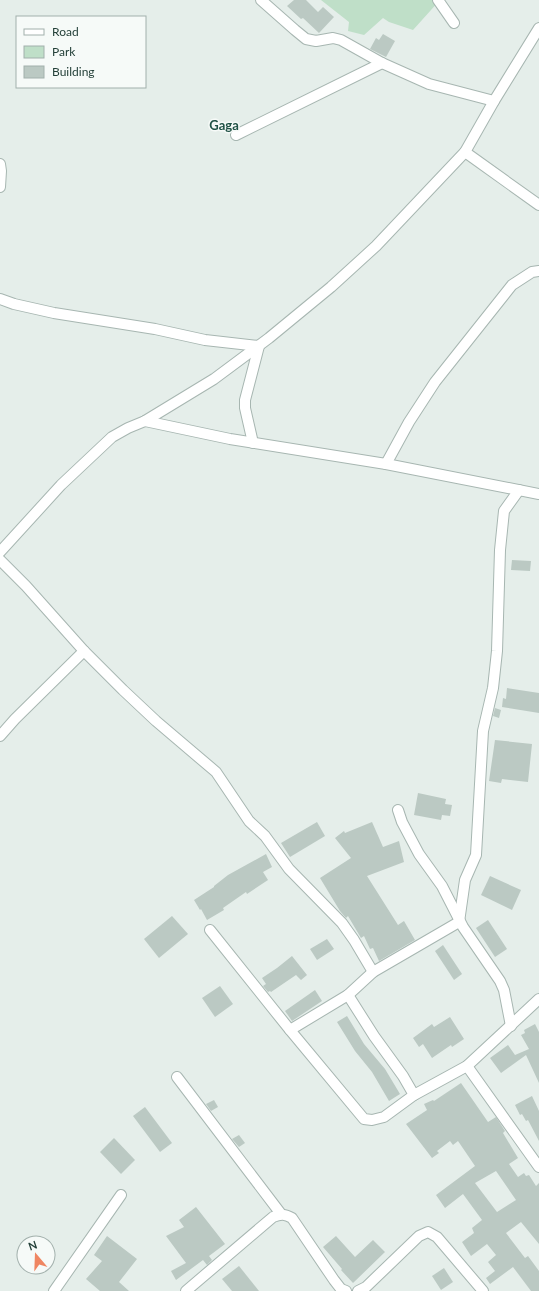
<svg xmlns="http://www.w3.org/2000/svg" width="539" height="1291" font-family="Lato,sans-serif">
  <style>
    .green { fill: #bfdfc8 }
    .building { fill: #bbc9c3; fill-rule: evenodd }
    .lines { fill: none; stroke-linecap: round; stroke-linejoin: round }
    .street-casing { stroke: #a7b6b1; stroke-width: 12 }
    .street { stroke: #fff; stroke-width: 10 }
    .labels { text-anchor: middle; stroke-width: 3; stroke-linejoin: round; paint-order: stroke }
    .quarter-label { font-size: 13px; font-weight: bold; fill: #205246; stroke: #f6faf8 }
  </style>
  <rect width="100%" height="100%" fill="#e5eeea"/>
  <!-- green -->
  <polygon class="green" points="321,0 440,0 413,30 389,22 383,18 364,35 348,31 349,22"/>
  <!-- building -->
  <g class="building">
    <polygon points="294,0 306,0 318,12 323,7 334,17 319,33 303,18 301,19 287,6"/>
    <polygon points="383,34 395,41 386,57 370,49 376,38 379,40"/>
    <polygon points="512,560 531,561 530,571 511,570"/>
    <polygon points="507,688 539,693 539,713 502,707 503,698 506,699"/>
    <polygon points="495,708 501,710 499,718 493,716"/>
    <polygon points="495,740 532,744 528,782 502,779 501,783 489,781"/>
    <polygon points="418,793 446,799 445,804 452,805 450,816 442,815 441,820 414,815"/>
    <polygon points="317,822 325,836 290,857 281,843"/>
    <polygon points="372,822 383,847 399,841 404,862 367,876 398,925 404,921 415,940 379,961 373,948 370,949 364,936 361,938 348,916 346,918 340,911 320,878 351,858 335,838 344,831 345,833"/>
    <polygon points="266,854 272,867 263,872 268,880 247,894 246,892 223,908 224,910 207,920 201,909 200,910 194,900 214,887 214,886 228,875"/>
    <polygon points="490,876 521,890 512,910 481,895"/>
    <polygon points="172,916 188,934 159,958 144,939"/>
    <polygon points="488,920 507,949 495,957 476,928"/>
    <polygon points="327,939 334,949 317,960 310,949"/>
    <polygon points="443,945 462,974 454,980 435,951"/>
    <polygon points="292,956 307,975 301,980 296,975 271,992 270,991 268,992 263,986 266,984 262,978 277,968"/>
    <polygon points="220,986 233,1004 215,1017 202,998"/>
    <polygon points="315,990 322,1001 292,1021 285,1011"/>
    <polygon points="347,1016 364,1044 385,1069 400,1094 389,1101 372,1072 355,1051 337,1022"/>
    <polygon points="450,1017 464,1039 452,1047 451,1045 432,1058 423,1044 419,1047 413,1038 432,1024 434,1027"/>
    <polygon points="535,1024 539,1032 539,1083 526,1055 501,1073 490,1058 508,1045 515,1055 529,1049 521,1035 525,1033 524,1030"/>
    <path d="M461,1083L488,1122L496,1117L505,1131L503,1133L518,1158L509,1164L518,1177L524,1173L526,1176L529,1175L536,1186L539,1183V1244L521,1222L506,1233L525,1258L528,1256L539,1271V1291H531L513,1267L490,1284L486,1278L495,1271L488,1262L496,1255L487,1244L471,1256L462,1242L474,1233L472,1228L482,1220L463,1194L445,1208L436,1195L475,1166L458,1141L453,1145L450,1141L437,1151L439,1153L432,1158L406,1124L427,1110L424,1104L433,1100L434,1101ZM496,1171L516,1200L497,1212L475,1183Z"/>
    <polygon points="532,1096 539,1111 539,1141 528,1120 526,1121 522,1114 520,1115 515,1105"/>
    <polygon points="214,1100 218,1107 211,1111 206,1104"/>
    <polygon points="145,1107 172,1143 160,1152 133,1116"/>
    <polygon points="239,1135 245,1143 239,1147 232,1139"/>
    <polygon points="114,1138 135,1160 121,1174 100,1152"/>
    <polygon points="196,1207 225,1244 209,1256 212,1260 207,1265 203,1260 176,1280 171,1271 186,1263 166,1236 184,1227 179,1220"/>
    <polygon points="107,1236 137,1259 119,1282 129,1291 100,1291 86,1279 102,1261 94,1255"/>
    <polygon points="336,1236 355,1257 373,1240 385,1252 353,1283 341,1270 342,1269 323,1247"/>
    <polygon points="239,1266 259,1291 232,1291 222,1279"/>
    <polygon points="444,1268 453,1282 441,1290 432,1276"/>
  </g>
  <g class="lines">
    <defs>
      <g id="street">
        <polyline points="261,0 295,30 306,39 316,41 333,38 341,40 382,63 429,84 494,101"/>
        <polyline points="438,0 454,23"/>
        <polyline points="236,135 382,63"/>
        <polyline points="465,152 539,205"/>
        <polyline points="0,164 1,171 0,187"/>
        <polyline points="0,299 14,304 54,313 155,329 205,340 259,346 245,400 245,408 253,443"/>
        <polyline points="145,421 230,439 386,464 539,494"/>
        <polyline points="386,464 409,422 435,382 512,285 532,272 539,271"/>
        <polyline points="0,552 61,485 112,437 128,428 145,421 214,379 269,338 331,287 376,246 465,152 494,101 539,28"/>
        <polyline points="0,560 26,586 84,651 123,690 156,721 216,772 249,821 265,836 289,869 342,923 354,940 373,972"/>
        <polyline points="0,736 15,719 84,651"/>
        <polyline points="398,810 402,822 419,854 442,886 463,927 500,981 504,990 511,1026"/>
        <polyline points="210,930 290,1030 364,1119 372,1120 384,1117 414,1095 467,1066 539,999"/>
        <polyline points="348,995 374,1036 403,1076 414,1095"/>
        <polyline points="290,1030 348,995 373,972 459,922 465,880 476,855 483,731 493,688 497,651 500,550 504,511 519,490"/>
        <polyline points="467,1066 539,1167"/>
        <polyline points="177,1077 281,1214"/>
        <polyline points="54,1291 121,1195"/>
        <path d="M186,1291L273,1217C281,1214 285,1214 292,1218L334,1280L341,1289L346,1291"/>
        <polyline points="358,1291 366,1287 419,1236 428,1232 437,1237 483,1291"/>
      </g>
    </defs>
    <!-- street casing -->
    <use href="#street" class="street-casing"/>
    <!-- street -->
    <use href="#street" class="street"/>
  </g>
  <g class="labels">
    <!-- quarter labels -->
    <g class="quarter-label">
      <text x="224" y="130">Gaga</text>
    </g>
  </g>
  <!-- legend -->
  <rect x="16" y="16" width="130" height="72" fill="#f6faf8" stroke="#a2b0ac"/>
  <rect x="24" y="29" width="20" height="6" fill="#ffffff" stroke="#a2b0ac"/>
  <text x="52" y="36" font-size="12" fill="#244039">Road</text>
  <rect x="24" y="46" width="20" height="12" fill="#bfdfc8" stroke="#a2b0ac"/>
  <text x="52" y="56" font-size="12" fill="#244039">Park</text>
  <rect x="24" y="66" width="20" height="12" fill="#bbc9c3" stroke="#a2b0ac"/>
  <text x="52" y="76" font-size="12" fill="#244039">Building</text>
  <!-- north arrow -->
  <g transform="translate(36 1255) rotate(341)"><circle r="19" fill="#f6faf8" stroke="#a2b0ac"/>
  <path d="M0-3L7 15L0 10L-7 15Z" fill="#ef8662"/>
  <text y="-6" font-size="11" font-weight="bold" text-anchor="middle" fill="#244039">N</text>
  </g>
</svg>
